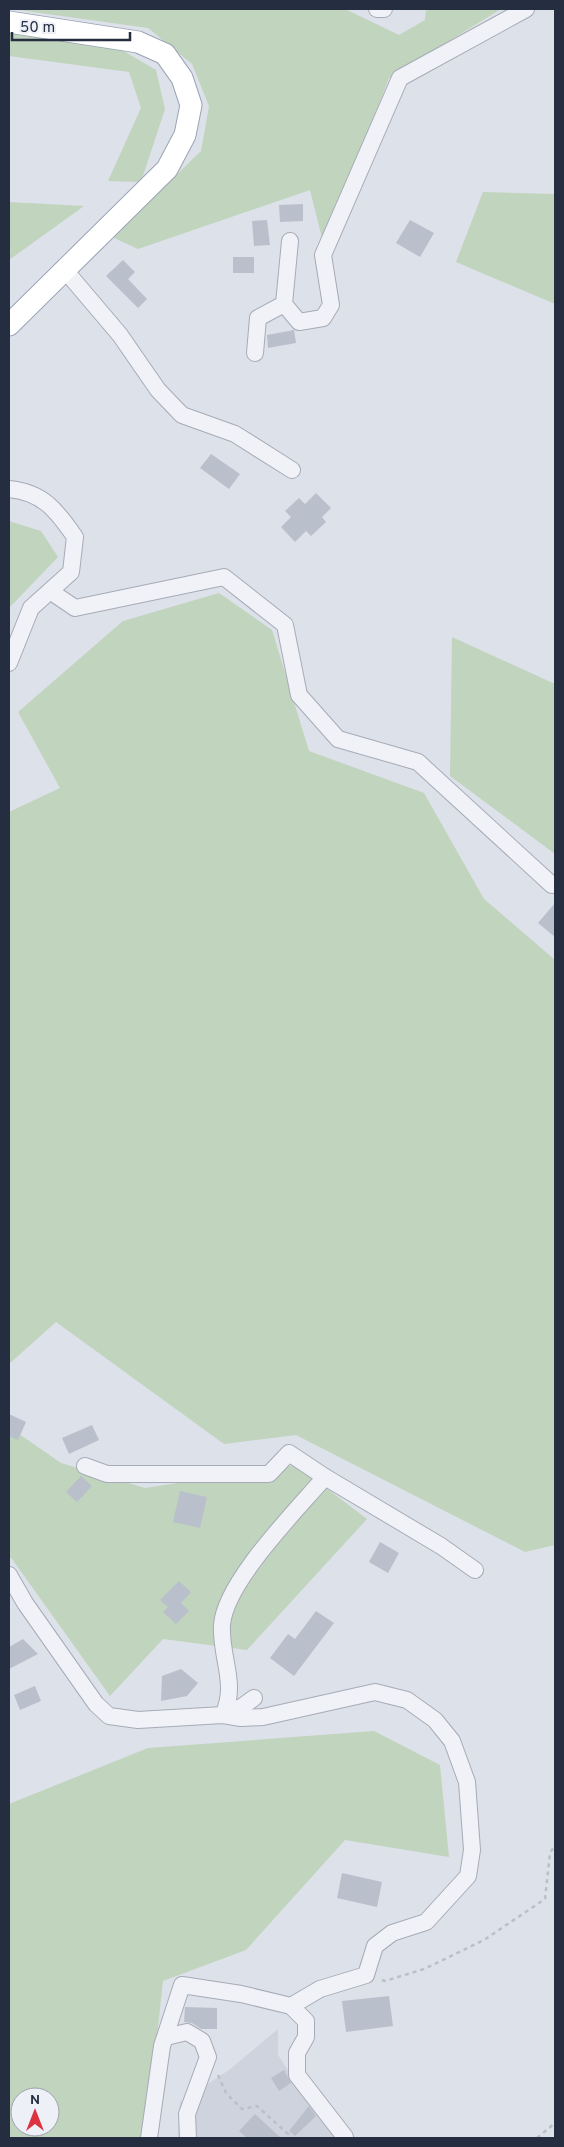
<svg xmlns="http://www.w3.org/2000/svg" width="564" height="2147" font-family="Overpass,sans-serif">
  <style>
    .built { fill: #cfd3de }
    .green { fill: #c1d4bd; fill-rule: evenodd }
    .building { fill: #babfcc }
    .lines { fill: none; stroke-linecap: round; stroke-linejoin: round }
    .minor-casing { stroke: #a6abb7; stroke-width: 18 }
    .major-casing { stroke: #9ba4b6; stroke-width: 23 }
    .path { stroke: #bbbfc8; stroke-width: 2.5; stroke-dasharray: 4 4; stroke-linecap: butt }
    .minor { stroke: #f0f2f7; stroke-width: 16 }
    .major { stroke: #fff; stroke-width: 21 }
  </style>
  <rect width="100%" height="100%" fill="#dde1e9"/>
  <!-- built -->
  <polygon class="built" points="278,2029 278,2055 308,2101 340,2138 178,2138 180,2102 229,2070"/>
  <!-- green -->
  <g class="green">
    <polygon points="11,9 345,9 399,35 425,20 426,9 501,9 389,78 324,246 310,190 138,249 112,237 201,151 209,106 192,64 148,28"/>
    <polygon points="9,33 120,49 156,70 165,109 141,182 108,181 141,108 129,72 9,56"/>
    <polygon points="483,192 555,194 555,304 456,262"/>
    <polygon points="9,202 84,206 9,260"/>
    <polygon points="9,521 41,531 58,557 9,608"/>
    <polygon points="219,593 272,630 309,751 424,793 484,899 555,960 555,1545 525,1552 296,1435 224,1444 56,1322 9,1364 9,812 60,788 18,712 123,621"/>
    <polygon points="452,637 555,684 555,854 450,776"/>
    <polygon points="9,1427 61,1463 145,1488 296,1465 367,1519 247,1650 163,1639 110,1696 12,1559 9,1557"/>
    <path d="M374,1731L440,1765L449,1857L345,1840L246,1950L163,1981L146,2138H9V1804L148,1748ZM20,2097H50V2127H20Z"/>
  </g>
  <!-- building -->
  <g class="building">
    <polygon points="303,204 303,221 280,222 279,205"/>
    <polygon points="267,220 270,245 254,246 252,221"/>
    <polygon points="410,220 434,233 420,257 396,243"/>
    <rect x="233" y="257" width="21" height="16"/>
    <polygon points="123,260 135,272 128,279 147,299 138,308 106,276"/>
    <polygon points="294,330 296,343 268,348 267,335"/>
    <polygon points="211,454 240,474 229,489 200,468"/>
    <polygon points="316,493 331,508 322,517 326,522 311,536 306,531 295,542 281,527 291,517 285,511 299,498 305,504"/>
    <polygon points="555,903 555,937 538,923"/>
    <polygon points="9,1414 26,1422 18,1440 9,1436"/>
    <polygon points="92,1425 99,1440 69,1454 62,1438"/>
    <polygon points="81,1476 92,1486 77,1502 66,1492"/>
    <polygon points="180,1491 207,1497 200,1528 173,1522"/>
    <polygon points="380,1542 399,1553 388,1573 369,1562"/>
    <polygon points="179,1581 191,1592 181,1603 189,1611 176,1624 163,1612 168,1607 160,1600"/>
    <polygon points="316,1611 334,1623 294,1676 270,1658 288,1634 295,1639"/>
    <polygon points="23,1639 38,1654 9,1669 9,1647"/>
    <polygon points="181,1669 198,1683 187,1696 161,1701 162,1676"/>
    <polygon points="35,1686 41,1701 20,1710 14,1695"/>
    <polygon points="342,1873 382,1882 377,1907 337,1898"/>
    <polygon points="389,1996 393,2026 346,2032 342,2001"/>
    <polygon points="185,2007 217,2008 217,2029 201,2029 192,2023 184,2022"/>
    <polygon points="284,2070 291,2083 279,2091 271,2078"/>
    <polygon points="309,2106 316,2116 295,2136 289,2131"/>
    <polygon points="255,2114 281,2138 247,2138 239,2131"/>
  </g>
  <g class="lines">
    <defs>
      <g id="minor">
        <polyline points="377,9 384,9"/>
        <polyline points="290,241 284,304 299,322 323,318 331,305 323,255 400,78 526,9"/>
        <polyline points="64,269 120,335 158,390 182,415 235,434 292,470"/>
        <polyline points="255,353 258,318 284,304"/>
        <path d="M9,489C43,492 57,511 75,537L71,572L31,608L9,663"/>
        <polyline points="50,591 75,608 224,577 285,625 299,695 338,739 418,762 552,885"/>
        <path d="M85,1466L107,1474H269L289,1453L325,1477C296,1511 225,1582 222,1625C220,1657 238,1684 223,1715"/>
        <polyline points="325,1477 441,1546 475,1570"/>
        <polyline points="9,1575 25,1603 96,1704 109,1716 138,1720 223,1715 241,1718 263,1717 375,1692 407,1700 435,1720 452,1741 467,1782 472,1850 468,1876 426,1922 392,1933 375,1946 366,1975 320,1989 291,2006 241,1994 182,1985 162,2046 149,2138"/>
        <polyline points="223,1715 243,1706 254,1698"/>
        <polyline points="291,2006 306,2021 306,2037 297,2053 297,2075 345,2137"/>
        <polyline points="166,2037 187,2032 202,2041 208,2057 187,2114 188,2138"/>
      </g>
      <polyline id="major" points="9,22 138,42 165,54 182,78 191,105 185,135 167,169 9,325"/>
    </defs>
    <!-- minor casing -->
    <use href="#minor" class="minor-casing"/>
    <!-- major casing -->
    <use href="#major" class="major-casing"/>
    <!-- path -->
    <g class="path">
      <polyline points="382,1980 385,1981 424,1969 484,1940 545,1899 550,1853 555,1845"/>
      <polyline points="218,2075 226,2093 242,2109 257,2106 288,2134 285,2138"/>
      <polyline points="537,2138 555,2123"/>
    </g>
    <!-- minor -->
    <use href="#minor" class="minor"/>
    <!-- major -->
    <use href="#major" class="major"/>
  </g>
  <!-- border -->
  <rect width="564" height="2147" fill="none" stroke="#252d41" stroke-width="20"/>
  <!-- north arrow -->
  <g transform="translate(35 2112)"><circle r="24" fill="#edf0f6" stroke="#9da2ae"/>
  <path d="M0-4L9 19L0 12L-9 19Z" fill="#dd3340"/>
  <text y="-8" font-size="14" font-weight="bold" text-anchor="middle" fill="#252d41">N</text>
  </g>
  <!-- scale -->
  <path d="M12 32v8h118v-8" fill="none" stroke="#252d41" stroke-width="2.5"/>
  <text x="20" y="32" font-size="15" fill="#252d41" stroke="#edf0f6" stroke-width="4" paint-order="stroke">50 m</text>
</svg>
